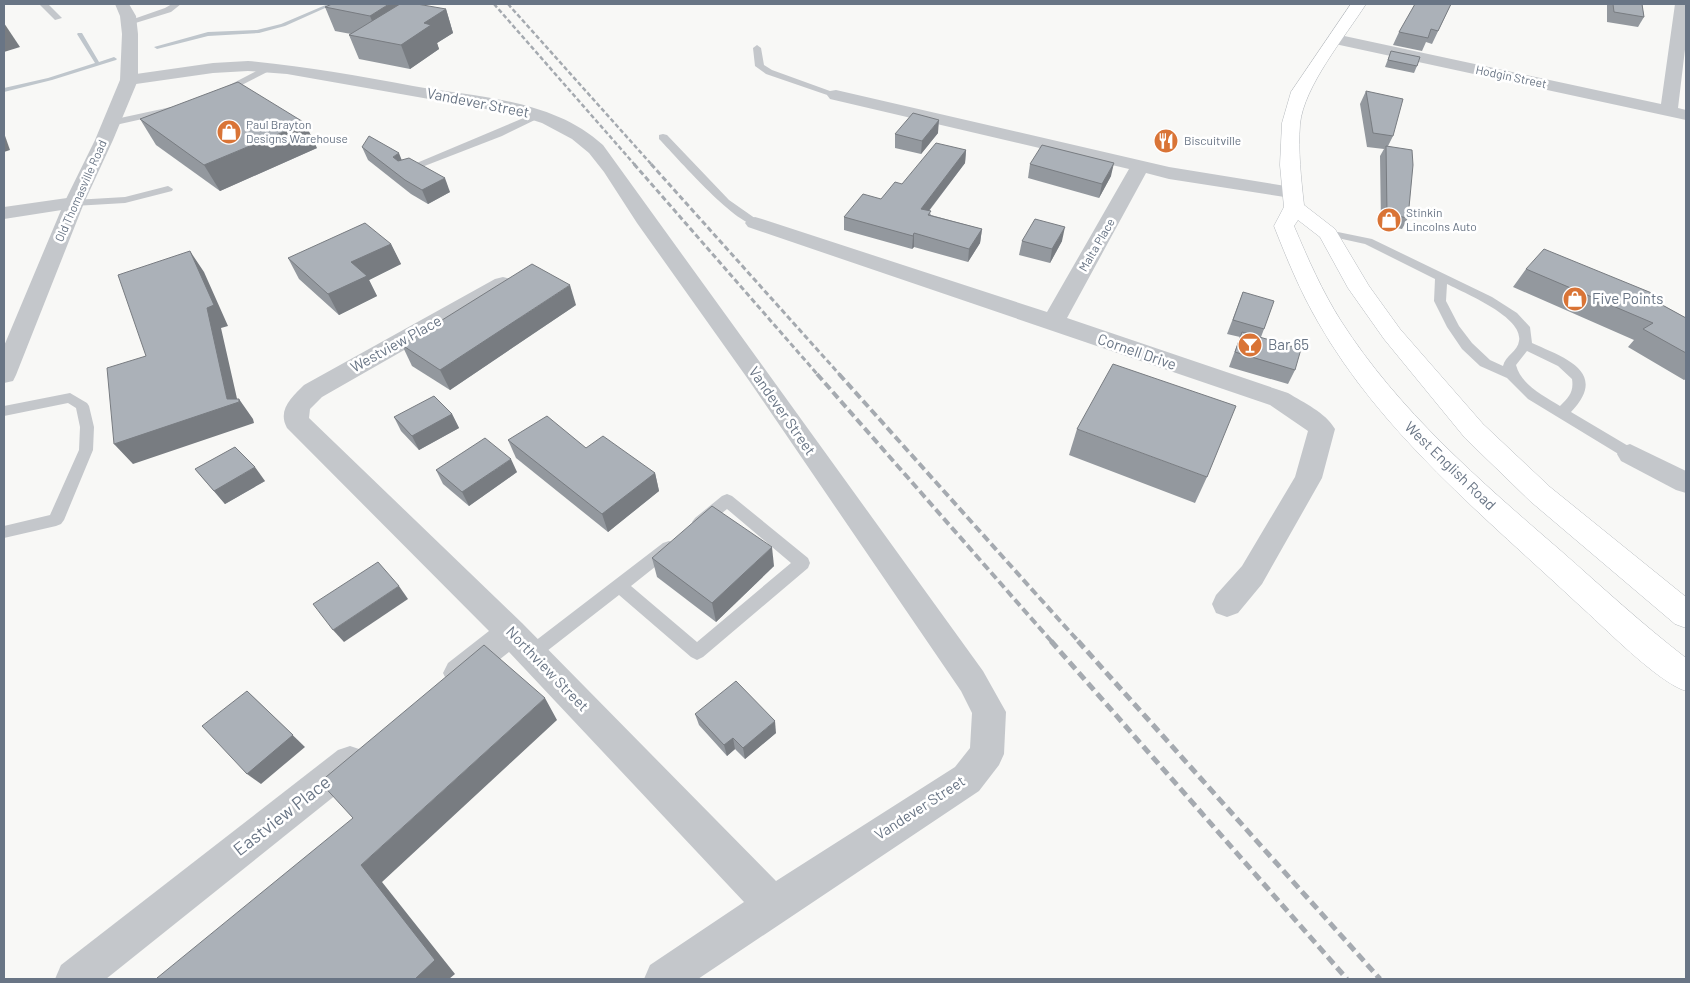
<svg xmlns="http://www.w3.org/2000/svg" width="1690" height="983" font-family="Barlow,sans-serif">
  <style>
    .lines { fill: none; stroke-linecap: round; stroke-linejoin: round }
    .stream { fill: #bfc6cc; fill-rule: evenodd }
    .primary-casing { stroke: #b7bbbf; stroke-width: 1 }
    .service { fill: #c4c7cb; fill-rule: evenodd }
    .minor { fill: #c4c7cb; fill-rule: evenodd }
    .tertiary { fill: #c4c7cb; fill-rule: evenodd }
    .primary { fill: #fff; fill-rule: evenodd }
    .rail-far3 { stroke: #a5aab0; stroke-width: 2.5; stroke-dasharray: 4.5 2.5; stroke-linecap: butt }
    .rail-far2 { stroke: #a5aab0; stroke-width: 3; stroke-dasharray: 5.5 3; stroke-linecap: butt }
    .rail-far1 { stroke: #a5aab0; stroke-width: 4; stroke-dasharray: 8 4; stroke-linecap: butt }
    .rail { stroke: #a5aab0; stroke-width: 5; stroke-dasharray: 9 5; stroke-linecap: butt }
    .wall { fill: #93989e }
    .shaded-wall { fill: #787c81 }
    .building { fill: #abb1b8; stroke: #787c81 }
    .labels { text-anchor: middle; stroke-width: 5; stroke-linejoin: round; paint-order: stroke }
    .far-street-label { font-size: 12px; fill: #697585; stroke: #fff }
    .far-poi-label { font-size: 12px; fill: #697585; stroke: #fff; text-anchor: start }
    .street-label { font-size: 15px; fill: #697585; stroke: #fff }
    .poi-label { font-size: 15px; fill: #697585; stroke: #fff; text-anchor: start }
    .near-street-label { font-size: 18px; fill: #697585; stroke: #fff }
  </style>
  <rect width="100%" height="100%" fill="#f8f8f6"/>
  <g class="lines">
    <!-- stream -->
    <g class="stream">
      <polygon points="328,4 334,4 285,26 259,33 208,36 157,49 154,47 208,32 257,30 281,24"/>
      <polygon points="78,33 82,33 99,62 114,57 117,59 116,60 52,80 4,92 4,88 48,78 95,63 77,34"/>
    </g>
    <defs>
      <path id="primary" d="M1351,4H1366C1345,37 1304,86 1300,124C1298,151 1301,178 1304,205L1335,229L1369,286L1400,329L1483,424L1550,487L1686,597V628L1675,624L1530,501L1465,438L1384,339L1348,288L1320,237L1298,220L1294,226C1308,259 1322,291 1341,321C1398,410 1480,481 1560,550C1602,587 1642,624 1686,658V691C1657,682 1603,626 1578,604C1486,518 1381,433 1318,322C1300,291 1287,259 1274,226L1284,207L1280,165L1282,123L1291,92Z"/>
    </defs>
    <!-- primary casing -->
    <use href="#primary" class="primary-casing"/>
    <!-- service -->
    <g class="service">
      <polygon points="39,4 48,4 62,18 55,20"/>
      <polygon points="172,4 181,4 171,12 129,25 125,22 165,8"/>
      <polygon points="757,45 761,48 764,65 772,70 841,95 839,97 833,97 766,74 755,66 753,48"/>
      <polygon points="268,65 273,68 271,70 226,93 220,93 218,91"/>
      <polygon points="171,107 176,110 174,112 111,126 106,123 111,120"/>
      <polygon points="538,112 541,113 541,117 502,136 409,172 405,173 400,170"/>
      <path d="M663,134L667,135L729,200L759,221L761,223L759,225C739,230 675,155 659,139V135Z"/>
      <polygon points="168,186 173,189 172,191 125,203 74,206 68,203 74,200 125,197"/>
      <path d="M1328,230L1372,239L1492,297L1517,313L1530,327L1532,343C1565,358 1609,372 1571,412L1635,450L1637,454L1635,458L1630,459L1625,458L1528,399L1507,378L1480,366L1462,349L1447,327L1434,301L1435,279L1365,244L1324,235L1322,233ZM1447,284C1464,293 1524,317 1519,341C1518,351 1505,356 1503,366L1490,360L1472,343L1459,326L1446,301ZM1527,351L1558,366L1572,379C1574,392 1569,397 1560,406C1544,396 1521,385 1516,365Z"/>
      <polygon points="70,393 87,403 89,406 94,427 93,450 64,520 61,524 56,526 4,538 4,526 50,515 79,450 80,427 76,408 68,403 4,416 4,406"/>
      <path d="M727,494L732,496L808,558L810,563L808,568L703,657L697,660L691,657L619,595L538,658L532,661L526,658L523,653L526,648L663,543L669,541L675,543L677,547L675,551L631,586L697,642L791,563L727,509C718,516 707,530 695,526L692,522L695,518L722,496Z"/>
    </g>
    <!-- minor -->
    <g class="minor">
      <polygon points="1675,4 1686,4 1686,41 1678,108 1686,110 1686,120 1335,44 1329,42 1327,39 1329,36 1335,34 1661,104"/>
      <path d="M248,61C304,66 358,76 413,86C477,97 553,99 603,145L983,671L1006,712L1004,754L999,765L979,791L698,979H644L650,965L744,902L509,652L470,683L459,687L448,683L443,673L448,663L489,631L287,428C277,410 292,397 304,385L495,279L503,277L511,279L514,284L511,289L322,397L310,409L309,418L522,623L776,881L955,767L970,748L972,713L961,691L750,382L637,223L604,172L589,153L572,139L542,123L514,114L287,74L248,71L213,73L129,85L123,84L120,80L123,76L129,75L213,63Z"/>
      <path d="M836,90L1169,167L1298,188L1301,192L1298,196L1291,198L1169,179L1146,173L1067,318L1288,393C1304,403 1325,412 1335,429L1322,478L1262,584L1238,613L1227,617L1216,613L1212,604L1216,595L1242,566L1295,477L1308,431L1270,405L748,227L745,223L748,219L755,217L762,219L1047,312L1129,169L830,99L827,95L830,91Z"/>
      <polygon points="74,197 81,199 84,203 81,207 4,219 4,207"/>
      <polygon points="1630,444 1686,471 1686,493 1676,490 1621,461 1617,454 1621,447"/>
      <polygon points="350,746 362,750 367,762 362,774 106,979 55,979 61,965 338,750"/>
    </g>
    <!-- tertiary -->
    <polygon class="tertiary" points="115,4 129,4 136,16 138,34 138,80 113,140 84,203 16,375 13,381 4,383 4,346 64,203 95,140 120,80 122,34 120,16"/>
    <!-- primary -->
    <use href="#primary" class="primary"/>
    <!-- rail-far3 -->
    <g class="rail-far3">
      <polyline points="494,4 635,165"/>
      <polyline points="508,4 652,165"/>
    </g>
    <!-- rail-far2 -->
    <g class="rail-far2">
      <polyline points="634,164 818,375"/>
      <polyline points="651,164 840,375"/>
    </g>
    <!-- rail-far1 -->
    <g class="rail-far1">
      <polyline points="817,374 1052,642"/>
      <polyline points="839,374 1079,642"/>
    </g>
    <!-- rail -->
    <g class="rail">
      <polyline points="1051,641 1347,979"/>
      <polyline points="1078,641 1380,979"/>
    </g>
  </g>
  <!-- wall -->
  <g class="wall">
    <polygon points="1451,4 1432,44 1426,42 1422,51 1393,45 1399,32"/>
    <polygon points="1607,4 1642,4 1644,17 1638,27 1607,22"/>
    <polygon points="325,7 446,9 453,33 437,43 439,49 410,69 359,59 349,35 351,34 335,31"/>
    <polygon points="1391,51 1417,66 1414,73 1385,67"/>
    <polygon points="1366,91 1393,136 1388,146 1408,218 1402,229 1381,225 1380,156 1384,149 1367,147 1360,104"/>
    <polygon points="140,119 317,148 220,191 156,145"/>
    <polygon points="938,133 921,154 895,148 895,134"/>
    <polygon points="362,147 402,160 450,192 428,204 411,194 368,160"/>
    <polygon points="966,150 965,163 929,211 931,215 982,229 980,243 968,262 914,247 912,249 844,230 844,217 881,199 902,184"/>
    <polygon points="1030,164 1111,176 1099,198 1028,178"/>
    <polygon points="1022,241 1062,241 1050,263 1019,255"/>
    <polygon points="391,244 401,264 369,280 377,296 339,315 299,279 288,258"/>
    <polygon points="1526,269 1655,301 1686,318 1686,379 1684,380 1628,347 1634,340 1513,287"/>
    <polygon points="1243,292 1264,329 1261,337 1295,370 1288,384 1229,367 1240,337 1227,334"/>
    <polygon points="576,305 450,390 412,366 402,345"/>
    <polygon points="452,414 459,428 419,450 401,431 394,417"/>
    <polygon points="1077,429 1207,477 1195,503 1069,455"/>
    <polygon points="508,440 586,448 655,473 659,491 608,532 516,458"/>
    <polygon points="195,469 265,481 225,504"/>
    <polygon points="436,470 517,472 469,506 443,484"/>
    <polygon points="652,558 774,566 716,622 657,577"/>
    <polygon points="695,714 776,733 745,759 735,749 727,756 699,725"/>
  </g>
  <!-- shaded-wall -->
  <g class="shaded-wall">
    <polygon points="389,4 417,4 379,39 370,16"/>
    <polygon points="446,9 453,33 437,43 439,49 410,69 401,45 424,23"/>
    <polygon points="4,23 20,47 4,52"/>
    <polygon points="939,120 938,133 921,154 922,141"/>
    <polygon points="305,123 317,148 220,191 204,165"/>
    <polygon points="4,133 10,150 4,152"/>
    <polygon points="966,150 965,163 920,222 921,209"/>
    <polygon points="399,153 404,166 393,157"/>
    <polygon points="1114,163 1111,176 1099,198 1102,184"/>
    <polygon points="445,178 450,192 428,204 422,190"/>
    <polygon points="1065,227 1062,241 1050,263 1052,249"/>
    <polygon points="982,229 980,243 968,262 969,249"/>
    <polygon points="914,233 914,247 912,249 913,236"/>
    <polygon points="391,244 401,264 369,280 377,296 339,315 328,294 351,262"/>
    <polygon points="190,251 204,272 228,326 221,328 238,403 239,399 253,419 254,423 133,464 114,444 227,399"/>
    <polygon points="570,285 576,305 450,390 440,370"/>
    <polygon points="452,414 459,428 419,450 412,436"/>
    <polygon points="511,459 517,472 469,506 462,492"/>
    <polygon points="255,467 265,481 225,504 214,491"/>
    <polygon points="655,473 659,491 608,532 602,514"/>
    <polygon points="772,547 774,566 716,622 712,603"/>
    <polygon points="399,586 408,599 344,642 333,630"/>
    <polygon points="247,691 305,747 261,784 247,774"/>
    <polygon points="545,698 557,720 382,882 455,974 449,979 415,979 361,865"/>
    <polygon points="775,721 776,733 745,759 743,748"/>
    <polygon points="733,738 735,749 727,756 724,745"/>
  </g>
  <!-- building -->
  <g class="building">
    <polygon points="332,4 389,4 370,16 325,7"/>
    <polygon points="400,4 417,4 446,9 424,23 431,25 401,45 349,35"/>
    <polygon points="1415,4 1451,4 1438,31 1431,29 1428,38 1399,32"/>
    <polygon points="1613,4 1642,4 1644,17 1614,12"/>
    <polygon points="1391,51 1420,57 1417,66 1388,60"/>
    <polygon points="238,82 305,123 204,165 140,119"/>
    <polygon points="1366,91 1403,99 1393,136 1373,133"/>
    <polygon points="913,113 939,120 922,141 895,134"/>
    <polygon points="369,136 399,153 393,157 398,161 409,158 445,178 422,190 405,180 362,147"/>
    <polygon points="936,143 966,150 921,209 931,211 928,215 982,229 969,249 914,233 913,236 844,217 863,194 881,199 895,182 902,184"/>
    <polygon points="1042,145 1114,163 1102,184 1030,164"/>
    <polygon points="1386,146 1412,150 1413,165 1408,218 1387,214"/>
    <polygon points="1035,219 1065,227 1052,249 1022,241"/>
    <polygon points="365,223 391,244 351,262 367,276 328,294 288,258"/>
    <polygon points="1544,249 1659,296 1655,301 1686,318 1686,353 1643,329 1653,323 1526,269"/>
    <polygon points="190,251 214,305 207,308 227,399 239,399 239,402 114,444 107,368 146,356 118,275"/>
    <polygon points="532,264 570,285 440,370 402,345"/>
    <polygon points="1243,292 1274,301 1264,329 1233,320"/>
    <polygon points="1242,332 1301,349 1295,370 1235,352"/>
    <polygon points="1113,364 1236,406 1207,477 1077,429"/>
    <polygon points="434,396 452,414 412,436 394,417"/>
    <polygon points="547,416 586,448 603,436 655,473 602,514 508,440"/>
    <polygon points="485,438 511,459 462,492 436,470"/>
    <polygon points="235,447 255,467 214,491 195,469"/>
    <polygon points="712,506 772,547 712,603 652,558"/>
    <polygon points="378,562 399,586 333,630 313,604"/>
    <polygon points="484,645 545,698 361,865 435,960 415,979 157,979 157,978 353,818 320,782"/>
    <polygon points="736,681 775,721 743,748 733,738 724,745 695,714"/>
    <polygon points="247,691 293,735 247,774 202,726"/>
  </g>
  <!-- icons -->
  <defs>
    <symbol id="shop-disc" viewBox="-11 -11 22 22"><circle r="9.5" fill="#d97436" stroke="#fff"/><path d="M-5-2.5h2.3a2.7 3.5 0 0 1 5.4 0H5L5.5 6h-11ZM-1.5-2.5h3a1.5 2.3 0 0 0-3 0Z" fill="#fff"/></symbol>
    <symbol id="restaurant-disc" viewBox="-11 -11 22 22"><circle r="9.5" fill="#d97436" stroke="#fff"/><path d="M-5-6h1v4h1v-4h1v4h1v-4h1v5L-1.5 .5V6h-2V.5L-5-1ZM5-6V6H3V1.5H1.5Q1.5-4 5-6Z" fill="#fff"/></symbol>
    <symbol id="bar-disc" viewBox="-11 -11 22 22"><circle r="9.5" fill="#d97436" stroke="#fff"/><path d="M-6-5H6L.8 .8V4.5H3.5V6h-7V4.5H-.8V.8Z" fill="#fff"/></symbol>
  </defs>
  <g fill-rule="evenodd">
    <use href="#shop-disc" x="215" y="118" width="28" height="28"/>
    <use href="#restaurant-disc" x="1152" y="127" width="28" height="28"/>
    <use href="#shop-disc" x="1375" y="206" width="28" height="28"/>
    <use href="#shop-disc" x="1561" y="285" width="28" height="28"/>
    <use href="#bar-disc" x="1236" y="331" width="28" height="28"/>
  </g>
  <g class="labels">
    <!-- far-street labels -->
    <g class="far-street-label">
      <text transform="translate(1511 77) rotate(12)" y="4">Hodgin Street</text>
      <text transform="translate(81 191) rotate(-66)" y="4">Old Thomasville Road</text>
      <text transform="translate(1097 245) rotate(-60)" y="4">Malta Place</text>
    </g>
    <!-- far-poi labels -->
    <g class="far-poi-label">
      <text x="246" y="129">Paul Brayton<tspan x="246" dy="14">Designs Warehouse</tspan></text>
      <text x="1184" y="145">Biscuitville</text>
      <text x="1406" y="217">Stinkin<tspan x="1406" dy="14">Lincolns Auto</tspan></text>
    </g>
    <!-- street labels -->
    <g class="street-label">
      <text transform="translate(478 103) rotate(11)" y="5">Vandever Street</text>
      <text transform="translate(396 344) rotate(-29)" y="5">Westview Place</text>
      <text transform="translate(1137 352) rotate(19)" y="5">Cornell Drive</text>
      <text transform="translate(782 411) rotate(55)" y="5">Vandever Street</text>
      <text transform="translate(1450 466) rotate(44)" y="5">West English Road</text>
      <text transform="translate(547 669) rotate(46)" y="5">Northview Street</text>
      <text transform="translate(920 808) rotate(-33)" y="5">Vandever Street</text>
    </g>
    <!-- poi labels -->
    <g class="poi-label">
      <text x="1592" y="304">Five Points</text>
      <text x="1268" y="350">Bar 65</text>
    </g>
    <!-- near-street labels -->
    <g class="near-street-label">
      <text transform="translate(282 816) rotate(-38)" y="6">Eastview Place</text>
    </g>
  </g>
  <!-- border -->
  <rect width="1690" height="983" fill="none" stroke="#697585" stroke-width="10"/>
</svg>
